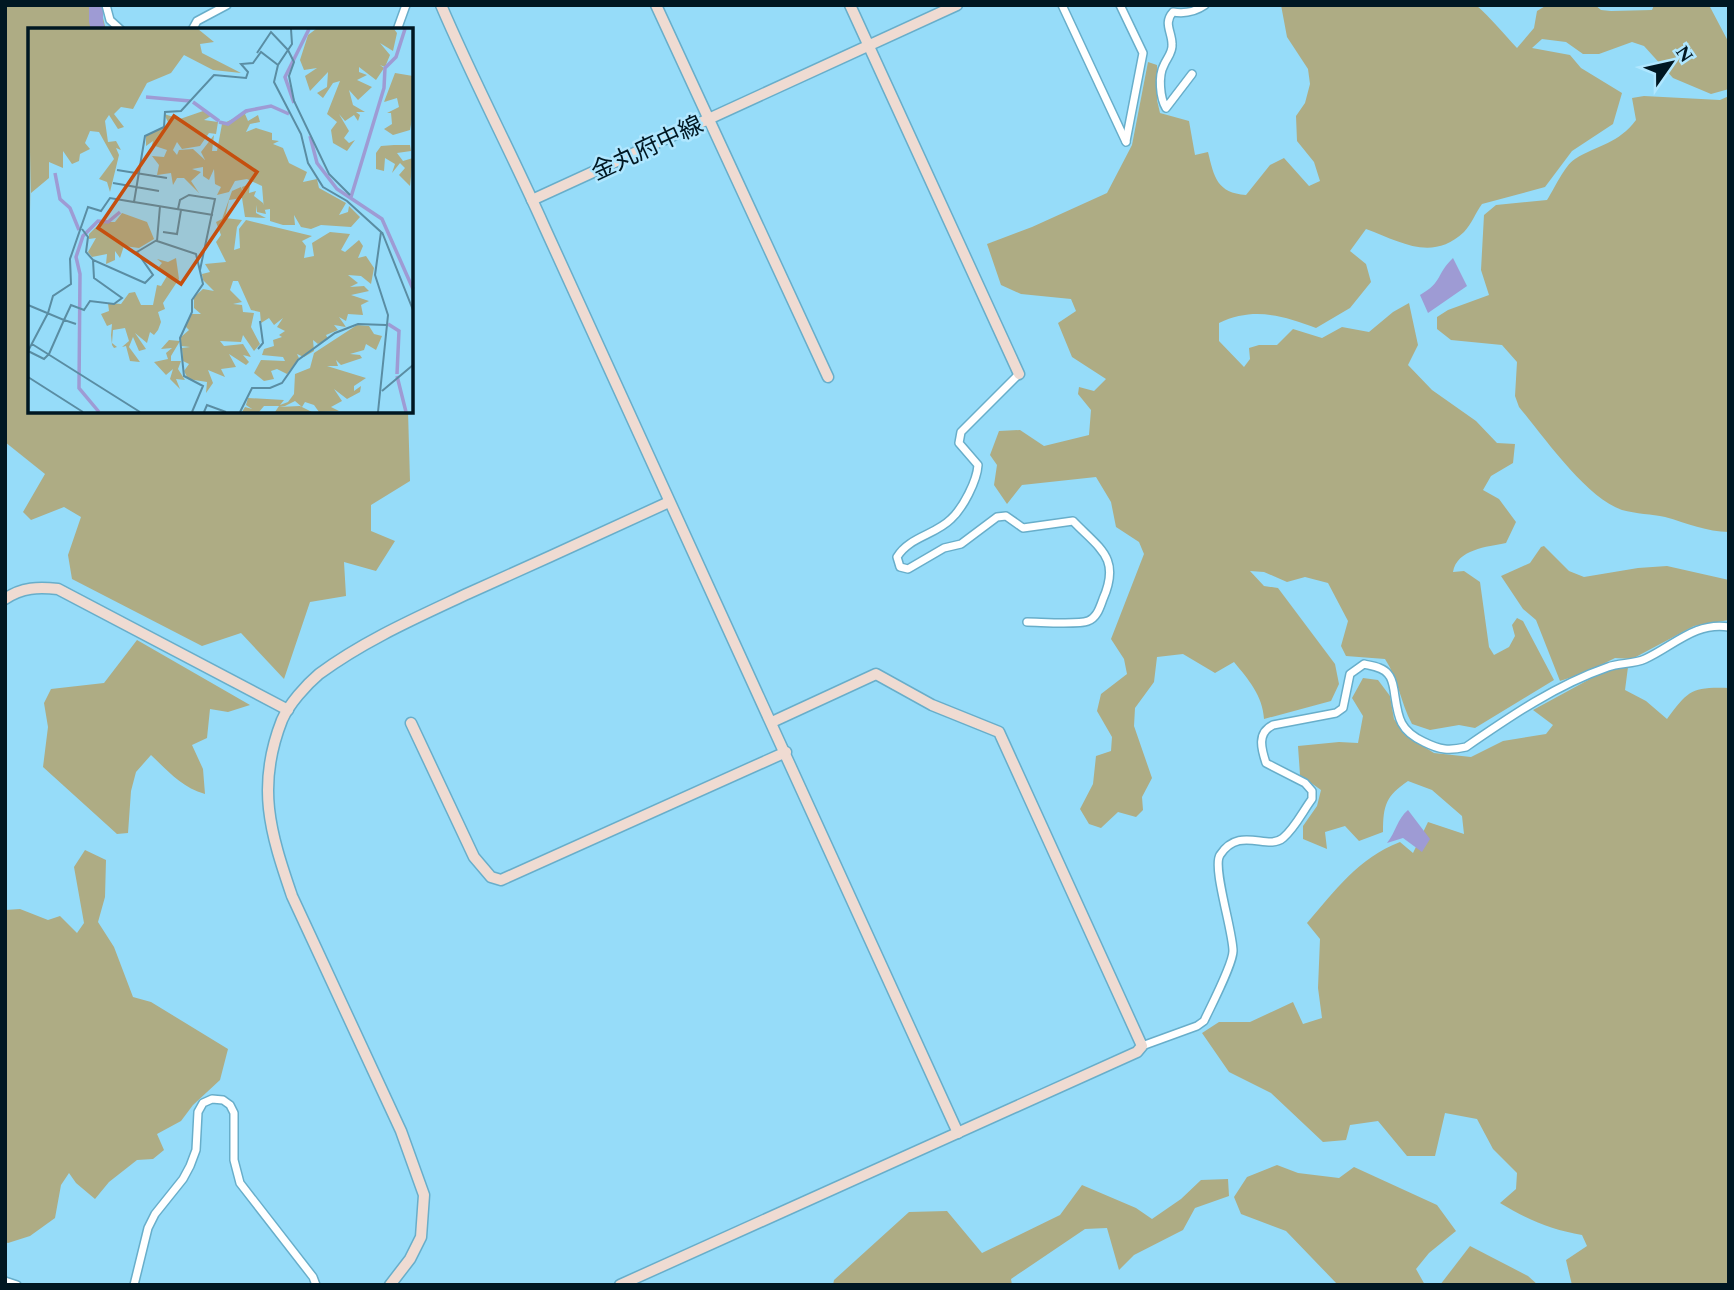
<svg xmlns="http://www.w3.org/2000/svg" width="1734" height="1290" font-family="Spectral,'Noto Sans JP',serif">
  <style>
    .green { fill: #aeac84 }
    .water { fill: #9e9bd4 }
    .lines { fill: none; stroke-linecap: round; stroke-linejoin: round }
    .river { stroke: #9e9bd4; stroke-width: 14 }
    .street-casing { stroke: #68aeca; stroke-width: 10 }
    .secondary-casing { stroke: #68aeca; stroke-width: 13 }
    .street { stroke: #fff; stroke-width: 7 }
    .secondary { stroke: #efdbd2; stroke-width: 10 }
    .labels { text-anchor: middle; stroke-width: 5; stroke-linejoin: round; paint-order: stroke }
    .street-label { font-size: 24px; fill: #001722; stroke: #b0e7ff }
    .inset-river { fill: none; stroke: #9e9bd4; stroke-width: 3.5 }
    .inset-road { fill: none; stroke: #5a8da3; stroke-width: 2 }
    .view { fill: #c54f0f; fill-opacity: 0.15; stroke: #c54f0f; stroke-width: 3.5 }
    .inset-edge { fill: none; stroke: #001722; stroke-width: 3.5 }
  </style>
  <rect width="100%" height="100%" fill="#96dcf9"/>
  <!-- green -->
  <g class="green">
    <polygon points="5,5 96,5 101,10 106,30 30,30 30,411 408,411 410,481 371,505 371,531 395,541 376,571 344,562 346,596 310,602 284,679 241,633 202,646 72,579 68,555 81,517 64,507 31,520 23,512 45,474 5,442"/>
    <path d="M1281,5H1476C1491,18 1504,34 1517,48L1534,28L1537,11L1547,5L1568,7L1572,5H1595L1601,10L1611,11L1652,10L1654,5H1709L1729,43V89L1711,94L1673,78L1644,46L1632,42L1599,54H1583L1566,42L1542,39L1532,48L1570,55L1581,68L1622,93L1613,124L1572,151L1545,187L1482,204C1476,212 1471,225 1464,232C1432,262 1401,242 1366,229L1350,251L1366,264L1371,282L1350,308L1316,328C1282,315 1253,307 1219,323V341L1244,367L1250,359L1249,348L1259,345H1277L1293,329L1322,338L1342,327L1369,332L1393,312L1409,303L1418,345L1408,365L1432,390L1476,421L1497,443L1515,444L1513,463L1491,476L1483,490L1499,499L1516,522L1506,543C1487,547 1457,549 1453,572L1464,571L1480,582L1489,647L1494,655L1509,647L1515,636L1512,625L1517,618L1523,621L1554,680L1475,728L1459,725L1430,730L1412,724C1400,702 1399,680 1385,659L1346,656L1341,646L1348,621L1328,583L1305,577L1287,582L1264,572L1250,571L1264,586L1278,588L1335,664L1339,684L1331,701L1264,719C1263,696 1248,679 1234,662L1215,673L1183,654L1157,657L1154,682L1135,708L1134,726L1152,778L1142,797L1143,810L1136,817L1118,812L1101,828L1089,824L1080,809L1093,784L1096,756L1111,751L1112,737L1097,711L1101,694L1127,674L1124,659L1111,639L1144,554L1139,542L1116,527L1111,502L1096,477L1022,485L1007,504L994,485L997,465L990,455L999,431L1020,430L1044,446L1089,435L1091,410L1078,394L1079,387L1094,391L1106,379L1072,357L1058,323L1076,311L1071,299L1021,294L1001,285L987,244L1032,227L1107,193L1132,145L1148,62L1157,65V100L1160,113L1189,121L1195,155L1208,152C1214,177 1217,193 1246,195L1270,165L1284,158L1309,186L1320,181L1314,162L1297,141L1296,116L1305,103L1310,84L1308,69L1287,37Z"/>
    <path d="M1644,96L1720,100L1729,96V532C1707,532 1687,523 1665,517C1652,514 1636,514 1622,510C1586,498 1544,437 1519,407L1515,396L1517,362L1502,345L1451,340L1437,329V317L1448,310L1489,295L1481,270L1484,215L1496,205L1547,200C1555,188 1564,166 1575,159C1599,144 1618,144 1636,120L1632,98Z"/>
    <polygon points="1544,546 1569,571 1584,577 1638,568 1667,566 1729,580 1729,620 1694,626 1632,659 1615,658 1587,672 1560,681 1536,620 1523,609 1501,576 1530,563 1541,547"/>
    <path d="M137,640L250,705L228,712L210,709L207,738L192,745L203,769L205,794C181,787 168,771 151,755L136,772L131,791L128,833L117,834L43,767L48,727L44,703L51,689L104,683Z"/>
    <path d="M1618,667H1628L1625,690L1646,701L1667,719C1689,690 1691,687 1729,688V1285H1572L1566,1260L1587,1246L1582,1235C1552,1230 1526,1219 1500,1203L1516,1189L1517,1173L1493,1149L1477,1119L1445,1113L1435,1156H1407L1378,1121L1350,1125L1346,1140L1323,1142L1271,1093L1229,1072L1202,1033L1219,1022H1250L1293,1002L1303,1024L1322,1018L1318,988L1320,939L1307,923C1335,891 1358,858 1400,842L1413,853L1428,822L1464,834L1462,816L1432,790L1408,781C1386,796 1383,805 1383,832L1359,841L1345,826L1325,832L1327,849L1303,839V826L1317,806L1321,790L1300,775L1298,746L1339,742L1358,743L1363,716L1352,698L1363,678L1378,680L1390,696L1394,719L1405,735L1434,753L1471,757L1503,741L1546,734L1553,725L1533,710L1601,673Z"/>
    <polygon points="85,850 106,860 105,897 98,922 114,947 133,997 151,1002 228,1049 220,1080 193,1105 181,1121 157,1134 164,1150 153,1159 137,1160 109,1182 95,1199 76,1183 69,1173 61,1185 55,1218 30,1236 8,1243 5,1242 5,1012 7,1004 5,1001 5,910 20,909 48,920 60,916 77,933 84,923 74,867"/>
    <polygon points="1277,1165 1298,1173 1339,1178 1354,1167 1437,1205 1456,1231 1429,1253 1416,1269 1425,1285 1338,1285 1286,1231 1241,1214 1234,1197 1247,1177"/>
    <polygon points="1228,1179 1229,1196 1195,1208 1183,1230 1134,1255 1119,1270 1107,1228 1085,1229 1011,1279 1012,1285 833,1285 834,1280 909,1212 947,1211 982,1253 1060,1215 1082,1185 1136,1208 1152,1219 1181,1199 1201,1180"/>
    <polygon points="1470,1246 1528,1276 1538,1285 1440,1285"/>
  </g>
  <!-- water -->
  <g class="water">
    <path d="M1453,258L1467,286L1428,313L1420,295C1443,282 1436,274 1453,258Z"/>
    <path d="M1408,810L1430,839L1422,852L1403,838L1387,843C1396,832 1397,819 1408,810Z"/>
  </g>
  <g class="lines">
    <!-- river -->
    <polyline class="river" points="96,5 96,21 98,30"/>
    <defs>
      <g id="street">
        <polyline points="106,5 110,20 121,30"/>
        <polyline points="1062,5 1126,142"/>
        <polyline points="1120,5 1143,53 1126,141"/>
        <polyline points="192,30 197,21 227,5"/>
        <polyline points="397,30 406,5"/>
        <path d="M1192,74L1166,108C1160,98 1158,76 1164,65C1167,58 1173,52 1172,44C1172,32 1163,23 1173,12C1185,14 1195,12 1205,5"/>
        <path d="M1019,374L961,432L959,443L978,465C977,481 963,508 951,519C935,535 909,537 897,557L900,567L908,569L944,548L961,544L997,517L1006,516L1023,528L1073,521C1100,549 1121,558 1103,599C1100,607 1097,618 1088,621C1078,625 1040,622 1027,622"/>
        <path d="M1142,1046L1197,1026L1204,1021C1211,1006 1233,964 1233,951C1233,931 1212,867 1220,855C1239,825 1268,851 1283,838C1295,828 1303,811 1312,799V791L1305,783L1266,763C1261,748 1257,733 1273,725L1336,713L1343,708L1350,674L1364,664C1372,666 1383,667 1388,674C1392,678 1393,684 1394,690C1398,716 1398,730 1424,742C1440,750 1449,751 1466,747C1511,716 1556,685 1608,667C1619,663 1634,664 1645,659C1672,647 1696,621 1729,627"/>
        <polyline points="5,1281 17,1285"/>
        <polyline points="134,1285 148,1228 155,1214 183,1179 190,1166 196,1150 198,1112 203,1103 212,1099 223,1100 230,1105 234,1113 234,1160 240,1183 313,1277 316,1285"/>
      </g>
      <g id="secondary">
        <path d="M441,5C473,80 511,152 544,226C680,529 822,830 958,1133"/>
        <polyline points="656,5 828,377"/>
        <polyline points="850,5 1019,374"/>
        <polyline points="532,200 957,5"/>
        <path d="M5,599C22,587 39,587 58,589L288,710"/>
        <polyline points="411,723 474,857 491,877 501,880 786,752"/>
        <path d="M390,1285L410,1259L421,1237L424,1195L401,1131L292,896C270,832 256,786 282,720C289,704 306,685 319,674C365,640 418,617 469,593C536,563 602,533 669,502"/>
        <polyline points="620,1285 1137,1052 1142,1046 999,732 932,705 876,674 772,722"/>
      </g>
    </defs>
    <!-- street casing -->
    <use href="#street" class="street-casing"/>
    <!-- secondary casing -->
    <use href="#secondary" class="secondary-casing"/>
    <!-- street -->
    <use href="#street" class="street"/>
    <!-- secondary -->
    <use href="#secondary" class="secondary"/>
  </g>
  <g class="labels">
    <!-- street labels -->
    <g class="street-label">
      <text transform="translate(647 148) rotate(-25)" y="8">金丸府中線</text>
    </g>
  </g>
  <!-- overview -->
  <g transform="translate(28 28)">
    <rect width="385" height="385" fill="#96dcf9"/>
    <path d="M0,1H170L186,14L172,16L174,25L213,45L185,42L156,27L143,45L119,55L105,81L93,79L86,86L96,99L90,101L81,87L77,93L80,114L88,113L93,122L88,120L91,127L82,164L79,154L71,151L86,131L71,104L62,103L57,115L62,121L52,126L51,133L44,136L35,123V140L21,134V150L3,165V184ZM288,1H366L369,5L365,23L352,15L362,27L357,39L352,37L356,40L348,52L331,39V44L339,47L329,52L344,59L330,72L321,62L325,77L337,84H328L332,87L330,93L326,87L317,93L311,86L321,103L316,110L321,115L327,112L319,123L305,115L303,102L309,94L299,86L312,53L305,55L295,70L289,65L299,59L300,44L282,63L277,48L289,40L276,42L272,32L280,7ZM367,45L385,48V86L382,102L365,107L356,101L364,96L363,85H359L371,79L369,70L356,74ZM178,82L183,88L176,92L190,94L188,106L181,105L172,118L154,121L149,114L145,122L149,127L151,122L165,121L177,132L173,124L186,107L184,123H189L194,96L224,82L217,86L220,93L230,87L232,94L222,96L218,104L228,100L244,105V112L251,113L245,116L255,120L261,135L279,144L275,154L289,151L291,160L318,175L311,187L320,184L321,178L332,189L323,199L293,197L283,201L273,199L266,187L267,197H255L242,193V181L236,182L234,158L219,151L207,153L201,164L189,167L193,159L187,156L186,141L181,152L175,148V139L164,141L173,144L163,153L171,165L156,150H149L145,157L143,145L129,147L131,137L124,128L136,129L139,122L124,117L125,113L118,118V108L141,96L136,86L152,91ZM366,117H382L383,123L369,125L375,133L385,130L382,158L371,147L377,140L372,135L364,145L367,136L357,130L356,143L348,141V125L353,118ZM222,156L221,165L228,163L226,168L235,175L238,186L229,184L228,177V185L238,190L217,189L214,170L201,172L197,190L214,192L209,199L206,222L212,220L211,201L218,192L284,208L274,213L278,218L276,230L286,228L284,215L302,204L322,206L313,222L317,224L331,212L335,218L330,230L338,228L346,240L343,256L333,248L320,247L330,255L322,259L336,258L341,263L323,267L341,273L333,277L335,287L320,286L318,293L311,289L318,299L306,297L310,302L298,307L300,311L290,316L285,312L286,323L276,329L269,326L271,330L259,346L249,341L243,343L246,351L236,353L226,345L233,332L257,333L255,329L234,327L236,321L246,318L245,312L254,309L251,307L257,303L249,299L255,290L246,297L241,290L233,295L232,284L223,282L210,253H205L202,262L214,274L205,276L214,277L215,284L226,285L223,299L232,316L226,323L215,307L213,314L192,313L196,318L215,316L223,329L215,327L221,334L218,337L201,326L208,339L193,341L197,349L180,342L185,355L178,365L179,354L160,351L156,343L161,336L155,333L154,320L162,319L153,318V309L161,302L157,298L163,286H173L166,280V269L175,261L186,263L175,252L174,246L182,244L177,236L198,234L188,214L193,207L188,194L194,191L204,163L213,159L215,164L214,159ZM94,185L119,194L126,211L111,220L96,218L92,230L87,223V232L78,236L79,226L64,229L60,224L68,210L61,211V206L73,194H87ZM148,230L151,251L135,275L137,281L130,284L133,294L130,302L126,307L122,304L119,315L107,305L118,321L111,323L105,309L101,319L112,334L102,333L98,318L94,319L101,313L97,300L85,302L84,315L89,319L86,320L84,317L83,307L84,296L79,298L73,286L81,283L80,275L93,276L101,265L107,264L113,277H125L129,257L133,258L139,248L129,241L134,235L129,231L140,234ZM329,297L341,298L346,306L354,308L348,322L338,316L336,322L322,326L332,327L334,330L313,337L308,332L310,338H299L338,350L326,358V363L333,358L332,364L319,371L306,361L314,373L303,379L311,383L291,384L286,377L277,374L274,379L267,373L257,378L251,379L272,378L284,384H247L251,378H236L231,384H214L217,379L224,381L218,377L220,370L256,372L252,377L260,374L266,366L267,346L282,340L286,325ZM141,312L152,313L143,328V333H153L150,341L157,352L148,351L152,361L142,351L145,341L138,347L126,334L140,331L138,325L144,320L133,321Z" fill="#aeac84"/>
    <path class="inset-river" d="M118,69L162,73M165,74L191,93M266,75L257,49L281,1M191,94L200,96L218,83L243,78L261,86M282,108L289,135L309,161L354,191L385,261M27,145L32,171L42,180L51,202M323,169L356,60L357,40L368,29L377,1M360,296L371,303L369,346M369,348L378,384M71,384L51,360L52,246L48,229L55,208L70,193L80,194L92,184"/>
    <path class="inset-road" d="M263,1L264,16L250,37L246,54L273,106L280,135L295,159L319,173L353,204L347,247L360,287L350,384M260,22L266,34L261,48L266,73L301,146L322,167M229,25L243,4L260,22M89,142L139,150M85,155L131,163M106,174L185,187M132,178L129,213L168,226L175,256L164,272V284L152,310L156,348L175,358L164,384M150,181L152,172L161,167L187,171L172,242M54,201L60,209L58,224L65,232L117,255L125,247L109,224L129,212M135,204L149,206L153,182M354,204L385,282M0,277L36,292L21,326M20,285L25,268L43,256L42,231L60,179L73,183L82,170L106,174L117,108L136,99L137,84L153,83L186,47L218,50L220,44L213,36L225,35L233,24L250,37M48,296L36,292L43,277L56,282L62,273L86,276L94,270L66,250L65,232M4,316L112,384M230,321L235,315L232,293M0,323L20,285M0,323L16,331L21,326M0,349L55,384M354,363L385,337M176,384L179,377L198,384M212,384L224,360H242L254,355L270,332L307,305L330,296L358,297"/>
    <path class="view" d="M146,88L229,144L153,256L70,200Z"/>
    <rect width="385" height="385" class="inset-edge"/>
  </g>
  <!-- border -->
  <rect width="1734" height="1290" fill="none" stroke="#001722" stroke-width="14"/>
  <!-- north arrow -->
  <g transform="translate(1671 63) rotate(56)" stroke="#b0e7ff" stroke-width="5" paint-order="stroke">
  <path d="M0-5L12 26L0 18L-12 26Z" fill="#001722"/>
  <text y="-10" font-size="19" font-weight="bold" text-anchor="middle" fill="#001722">N</text>
  </g>
</svg>
